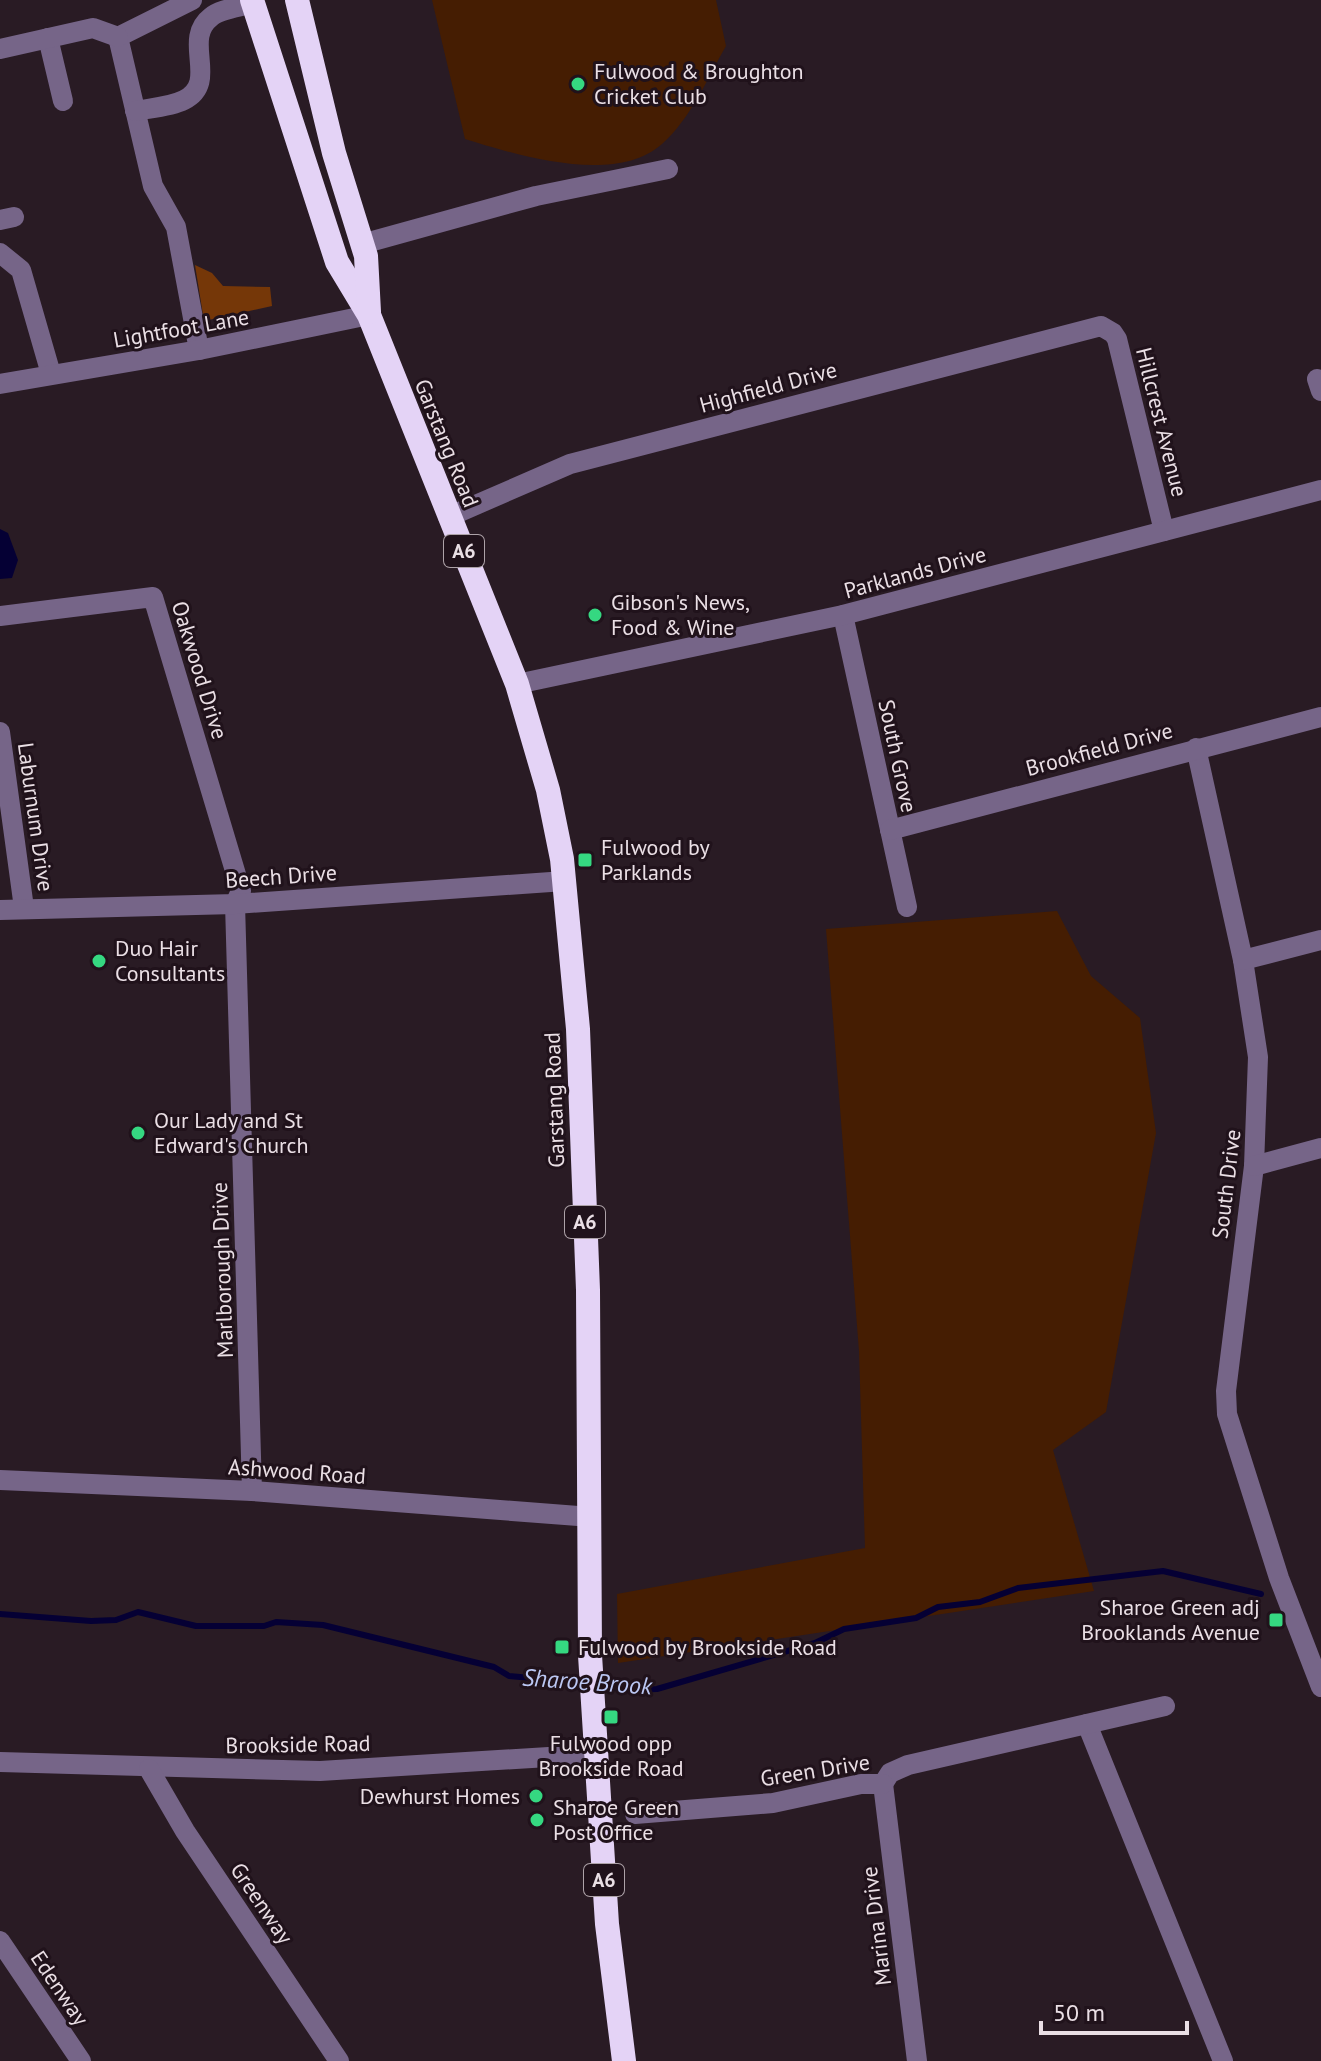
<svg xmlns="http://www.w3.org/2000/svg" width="1321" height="2061" font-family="'PT Sans',sans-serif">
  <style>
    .green { fill: #451d02 }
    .forest { fill: #753708 }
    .water { fill: #050034 }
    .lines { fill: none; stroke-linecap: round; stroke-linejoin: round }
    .stream { stroke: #050034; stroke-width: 6 }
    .minor { stroke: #766588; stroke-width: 20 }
    .highway { stroke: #e4d3f6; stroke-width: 24 }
    .poi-dot { fill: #35d881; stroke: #20121b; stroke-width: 3 }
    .labels { text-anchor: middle; stroke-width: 6; stroke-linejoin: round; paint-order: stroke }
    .shield { fill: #20121b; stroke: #ada2a8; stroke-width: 2 }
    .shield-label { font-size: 20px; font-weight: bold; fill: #eadfe5 }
    .poi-label { font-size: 22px; fill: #eadfe5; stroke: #20121b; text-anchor: start }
    .street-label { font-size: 22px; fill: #eadfe5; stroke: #20121b }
    .water-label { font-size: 24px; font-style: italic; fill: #bbc7f3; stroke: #20121b }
  </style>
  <rect width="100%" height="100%" fill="#291b24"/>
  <!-- green -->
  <g class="green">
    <path d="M432,0H716L726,46C707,79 691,118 662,144C615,186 517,155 465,139Z"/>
    <polygon points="1057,911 1091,976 1140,1018 1156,1133 1106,1412 1053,1450 1094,1591 618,1663 617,1594 865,1548 859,1351 826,929"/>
  </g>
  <!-- forest -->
  <polygon class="forest" points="195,265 212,273 223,286 270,287 272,306 204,321"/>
  <!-- water -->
  <polygon class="water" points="0,529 8,533 18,560 12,578 0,579"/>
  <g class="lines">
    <!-- stream -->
    <g class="stream">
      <polyline points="0,1614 91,1621 116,1620 138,1612 196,1626 264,1626 276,1622 323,1625 494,1667 509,1676 586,1683"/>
      <polyline points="597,1685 632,1690 657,1689 815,1643 844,1629 916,1618 938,1607 980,1602 1018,1588 1163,1571 1261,1594"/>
    </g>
    <!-- minor -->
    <g class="minor">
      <polyline points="192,0 118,37 153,186 176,227 199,350"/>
      <polyline points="48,38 63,101"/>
      <polyline points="0,49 93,28 118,37"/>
      <path d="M135,111C151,108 170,107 184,100C220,82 181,40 211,17C220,9 241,7 253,3"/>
      <polyline points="0,220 14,217"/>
      <polyline points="362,244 536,196 668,169"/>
      <polyline points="0,253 21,270 51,374"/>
      <polyline points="1317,379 1321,391"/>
      <polyline points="0,384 199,350 369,315"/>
      <polyline points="448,517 570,464 1101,326 1113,333 1117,339 1164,531"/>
      <polyline points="843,615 907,907"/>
      <polyline points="0,616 153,597 241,891 235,904 252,1491"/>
      <polyline points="517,684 843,615 1321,490"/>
      <polyline points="0,732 24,908"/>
      <polyline points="1196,748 1243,960 1258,1057 1254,1166 1226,1391 1227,1414 1279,1578 1321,1687"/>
      <polyline points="890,830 1321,717"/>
      <polyline points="0,910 235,904 565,881"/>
      <polyline points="1243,960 1321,940"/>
      <polyline points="1254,1166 1321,1148"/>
      <polyline points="0,1480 252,1491 591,1517"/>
      <polyline points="1087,1724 1223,2061"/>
      <polyline points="0,1762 320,1771 597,1754"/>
      <polyline points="149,1769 185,1831 339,2061"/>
      <polyline points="883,1784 890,1773 908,1765 1165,1706"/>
      <polyline points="883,1784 917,2061"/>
      <polyline points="635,1814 773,1803 861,1784 883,1784"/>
      <polyline points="0,1941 81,2061"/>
    </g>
    <!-- highway -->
    <g class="highway">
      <polyline points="252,0 337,262 369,315 517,684 548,790 562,859 578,1029 588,1290 590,1655 607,1924 624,2061"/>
      <polyline points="297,0 334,153 366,256 369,312"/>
    </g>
  </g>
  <!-- markers -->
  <g class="poi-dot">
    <circle cx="578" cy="84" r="8"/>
    <circle cx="595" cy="615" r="8"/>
    <rect x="577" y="852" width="16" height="16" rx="4"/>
    <circle cx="99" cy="961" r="8"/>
    <circle cx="138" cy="1133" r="8"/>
    <rect x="1268" y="1612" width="16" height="16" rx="4"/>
    <rect x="554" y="1639" width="16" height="16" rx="4"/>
    <rect x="603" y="1709" width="16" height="16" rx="4"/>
    <circle cx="536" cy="1796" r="8"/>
    <circle cx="537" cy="1820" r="8"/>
  </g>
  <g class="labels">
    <!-- shield labels -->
    <g class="shield">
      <rect x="444" y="535" width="40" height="32" rx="6"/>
      <rect x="565" y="1206" width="40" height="32" rx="6"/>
      <rect x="584" y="1864" width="40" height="32" rx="6"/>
    </g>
    <g class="shield-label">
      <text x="464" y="558">A6</text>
      <text x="585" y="1229">A6</text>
      <text x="604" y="1887">A6</text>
    </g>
    <!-- poi labels -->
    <g class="poi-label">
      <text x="594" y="79">Fulwood &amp; Broughton<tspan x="594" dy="25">Cricket Club</tspan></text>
      <text x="611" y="610">Gibson's News,<tspan x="611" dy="25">Food &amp; Wine</tspan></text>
      <text x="601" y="855">Fulwood by<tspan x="601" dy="25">Parklands</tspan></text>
      <text x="115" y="956">Duo Hair<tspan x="115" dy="25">Consultants</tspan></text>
      <text x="154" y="1128">Our Lady and St<tspan x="154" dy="25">Edward's Church</tspan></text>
      <text x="1260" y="1615" text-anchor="end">Sharoe Green adj<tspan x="1260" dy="25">Brooklands Avenue</tspan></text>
      <text x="578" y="1655">Fulwood by Brookside Road</text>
      <text x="611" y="1751" text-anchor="middle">Fulwood opp<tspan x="611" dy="25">Brookside Road</tspan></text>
      <text x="520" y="1804" text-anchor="end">Dewhurst Homes</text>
      <text x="553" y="1815">Sharoe Green<tspan x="553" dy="25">Post Office</tspan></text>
    </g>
    <!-- street labels -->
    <g class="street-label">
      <text transform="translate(181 328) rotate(-10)" y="8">Lightfoot Lane</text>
      <text transform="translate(768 387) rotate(-15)" y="8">Highfield Drive</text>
      <text transform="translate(1162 422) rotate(76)" y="8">Hillcrest Avenue</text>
      <text transform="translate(447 443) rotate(68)" y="8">Garstang Road</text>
      <text transform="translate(915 572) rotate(-15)" y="8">Parklands Drive</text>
      <text transform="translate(200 670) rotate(73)" y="8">Oakwood Drive</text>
      <text transform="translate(1099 749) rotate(-15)" y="8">Brookfield Drive</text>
      <text transform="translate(898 756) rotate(78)" y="8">South Grove</text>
      <text transform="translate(36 817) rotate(82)" y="8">Laburnum Drive</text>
      <text transform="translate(281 876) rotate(-4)" y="8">Beech Drive</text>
      <text transform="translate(554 1100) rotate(-92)" y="8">Garstang Road</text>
      <text transform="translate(1226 1184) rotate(-83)" y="8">South Drive</text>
      <text transform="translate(222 1270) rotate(-92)" y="8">Marlborough Drive</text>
      <text transform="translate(297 1471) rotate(4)" y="8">Ashwood Road</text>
      <text transform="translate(298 1744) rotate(-1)" y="8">Brookside Road</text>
      <text transform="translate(815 1770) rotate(-9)" y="8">Green Drive</text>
      <text transform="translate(262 1903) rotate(56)" y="8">Greenway</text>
      <text transform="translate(876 1926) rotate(-97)" y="8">Marina Drive</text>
      <text transform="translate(60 1988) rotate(56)" y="8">Edenway</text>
    </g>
    <!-- water labels -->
    <g class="water-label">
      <text transform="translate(587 1682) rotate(4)" y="8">Sharoe Brook</text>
    </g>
  </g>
  <!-- scale -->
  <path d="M1041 2021v12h146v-12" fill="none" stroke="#eadfe5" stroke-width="4"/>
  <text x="1053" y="2021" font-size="24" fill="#eadfe5" stroke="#20121b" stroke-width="6" paint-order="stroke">50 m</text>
</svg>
